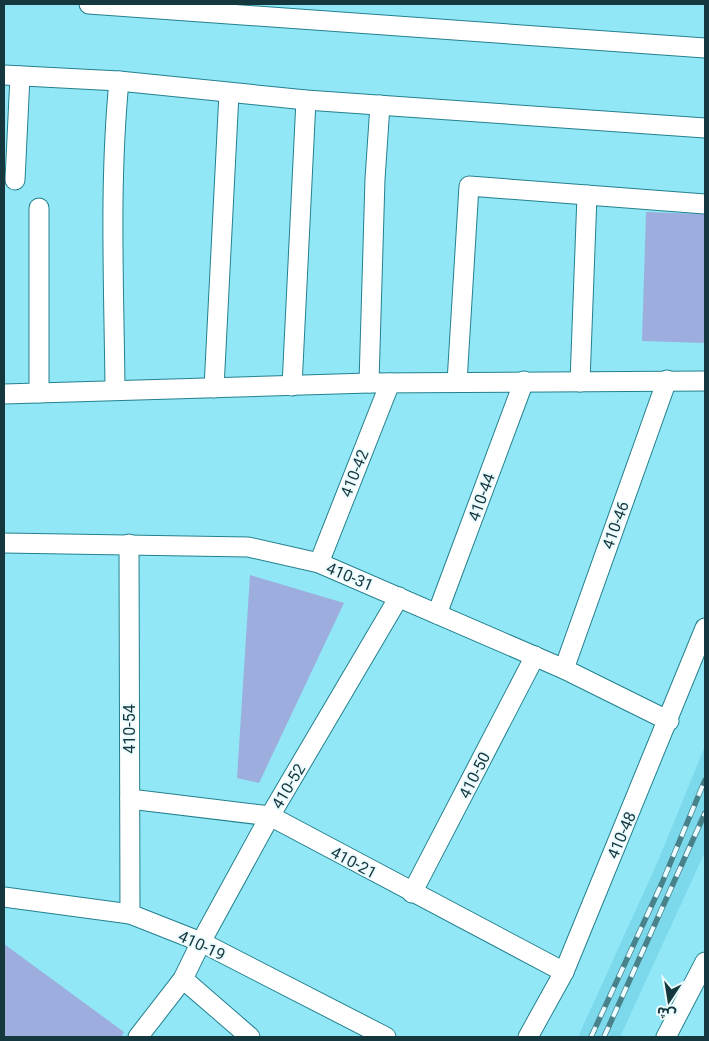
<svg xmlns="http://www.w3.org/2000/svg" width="709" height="1041" font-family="Roboto,'Noto Sans Arabic',sans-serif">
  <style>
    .built { fill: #7bd9eb }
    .green { fill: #9dadde }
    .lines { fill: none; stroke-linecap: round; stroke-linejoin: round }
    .minor-casing { stroke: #24808e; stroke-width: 21 }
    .minor { stroke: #fff; stroke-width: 19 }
    .rail-casing { stroke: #48818a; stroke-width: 5.5 }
    .rail { stroke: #ecfbfe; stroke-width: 4; stroke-dasharray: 11; stroke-linecap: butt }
    .labels { text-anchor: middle; stroke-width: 4; stroke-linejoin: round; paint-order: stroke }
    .street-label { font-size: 16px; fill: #14383e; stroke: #ecfbfe }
  </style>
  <rect width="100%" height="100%" fill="#91e7f6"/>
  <!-- built -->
  <polygon class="built" points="705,746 705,852 620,1037 578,1037 658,861"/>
  <!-- green -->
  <g class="green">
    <polygon points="646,212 705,214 705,343 642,341"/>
    <polygon points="250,575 344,603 259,783 237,778"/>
    <polygon points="4,944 124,1032 121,1037 4,1037"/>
  </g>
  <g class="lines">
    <defs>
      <g id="minor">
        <polyline points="89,4 705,48"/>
        <polyline points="4,75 119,81 306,100 705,128"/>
        <polyline points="15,180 20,76"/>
        <polyline points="39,208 39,393"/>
        <polyline points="457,382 469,186 705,204"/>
        <polyline points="580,382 587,195"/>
        <polyline points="369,383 375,179 380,105"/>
        <polyline points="292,386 306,100"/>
        <polyline points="214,388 229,93"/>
        <path d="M115,389C114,287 109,184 119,81"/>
        <polyline points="4,394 369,383 705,381"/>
        <polyline points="4,543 248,547 319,563 564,669 669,721"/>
        <polyline points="129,544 130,914"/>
        <polyline points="319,563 390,383"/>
        <polyline points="437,614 524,381"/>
        <polyline points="564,669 667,380"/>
        <polyline points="130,799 270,816 564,972"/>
        <polyline points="412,893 535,656"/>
        <polyline points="4,897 130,914 201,942 386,1037"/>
        <polyline points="183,979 250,1037"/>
        <polyline points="138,1037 183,979 201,942 270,816 399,597"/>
        <polyline points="528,1037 564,972 705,628"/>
        <polyline points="666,1037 705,962"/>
      </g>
    </defs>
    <!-- minor casing -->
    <use href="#minor" class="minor-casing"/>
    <!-- minor -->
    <use href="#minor" class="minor"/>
    <defs>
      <g id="rail">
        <polyline points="591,1037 662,883 705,780"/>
        <polyline points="604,1037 705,813"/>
      </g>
    </defs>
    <!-- rail casing -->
    <use href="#rail" class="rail-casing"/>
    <!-- rail -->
    <use href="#rail" class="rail"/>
  </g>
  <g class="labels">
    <!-- street labels -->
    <g class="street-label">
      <text transform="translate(354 473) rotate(-68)" y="6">410-42</text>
      <text transform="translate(481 497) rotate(-70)" y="6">410-44</text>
      <text transform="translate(615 525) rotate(-70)" y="6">410-46</text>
      <text transform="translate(350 576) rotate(23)" y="6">410-31</text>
      <text transform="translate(129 729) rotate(-90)" y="6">410-54</text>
      <text transform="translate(474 775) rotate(-63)" y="6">410-50</text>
      <text transform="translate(288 786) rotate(-59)" y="6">410-52</text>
      <text transform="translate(621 835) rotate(-67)" y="6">410-48</text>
      <text transform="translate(354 862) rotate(28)" y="6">410-21</text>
      <text transform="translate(202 945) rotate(25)" y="6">410-19</text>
    </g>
  </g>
  <!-- border -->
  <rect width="709" height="1041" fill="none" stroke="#14383e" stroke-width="10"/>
  <!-- north arrow -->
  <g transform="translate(669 1001) rotate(192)" stroke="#ecfbfe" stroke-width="4" paint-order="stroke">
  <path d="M0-4L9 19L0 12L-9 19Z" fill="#14383e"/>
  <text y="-8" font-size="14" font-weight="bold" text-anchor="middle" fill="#14383e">ش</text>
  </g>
</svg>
